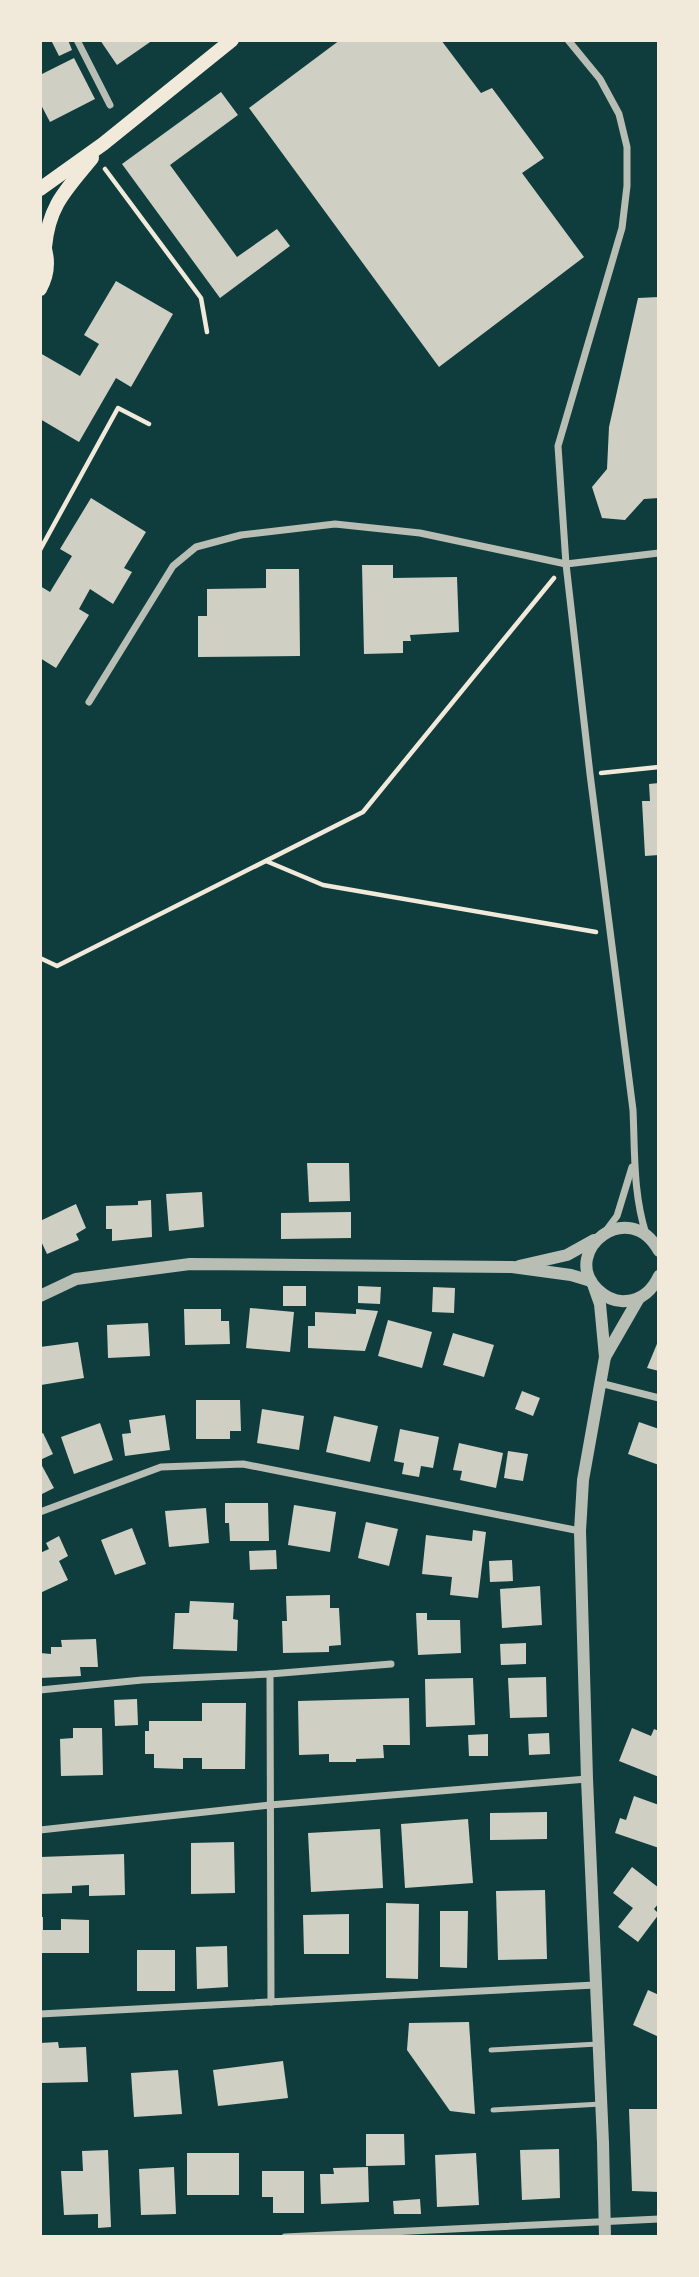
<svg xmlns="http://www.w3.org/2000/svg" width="699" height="2277" font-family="'Source Sans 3',sans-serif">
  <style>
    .building { fill: #cfcfc3 }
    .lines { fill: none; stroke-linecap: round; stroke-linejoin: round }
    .path { stroke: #f1e9da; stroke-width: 4.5 }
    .service { stroke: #b8beb3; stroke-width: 5 }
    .minor { stroke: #b8beb3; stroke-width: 7 }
    .tertiary { stroke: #b8beb3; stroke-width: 12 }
    .secondary { stroke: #f1e9da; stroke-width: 14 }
  </style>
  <rect width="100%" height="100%" fill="#0f3d3e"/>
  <!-- building -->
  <g class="building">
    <polygon points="51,40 68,40 72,50 59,56"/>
    <polygon points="100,40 153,40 117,65"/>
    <polygon points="340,40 441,40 481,93 492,88 544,158 522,173 584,257 439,367 249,108"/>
    <polygon points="74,58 95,99 50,122 40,103 40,75"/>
    <polygon points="221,92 238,115 170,165 237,257 277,229 290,246 220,298 122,164"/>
    <polygon points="116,281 173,314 131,387 116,378 79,442 40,419 40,353 80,376 99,344 84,335"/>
    <polygon points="659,297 659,498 644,499 625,520 602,518 592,487 607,469 609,427 638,298"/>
    <polygon points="91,498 146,532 124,568 132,572 113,604 90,589 79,609 89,615 56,668 40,658 40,586 50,592 72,556 60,549"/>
    <polygon points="362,565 393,565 393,578 457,577 459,632 410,635 411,641 403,641 403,653 364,654"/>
    <polygon points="266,569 299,569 300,656 198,657 198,616 207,616 207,589 266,588"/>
    <polygon points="659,783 659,855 645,856 642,801 650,801 649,784"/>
    <polygon points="307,1163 349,1163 350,1201 309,1202"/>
    <polygon points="202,1192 204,1227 169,1231 166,1194"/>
    <polygon points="151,1200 152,1237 112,1241 112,1229 106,1229 106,1206 138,1205 138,1201"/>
    <polygon points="76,1204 86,1228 76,1234 79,1240 47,1254 40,1239 40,1221"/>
    <polygon points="351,1212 351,1238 281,1239 281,1213"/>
    <rect x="283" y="1286" width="23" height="20"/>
    <polygon points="358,1286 381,1287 380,1304 358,1303"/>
    <polygon points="433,1287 455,1288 454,1313 432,1312"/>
    <polygon points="250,1308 294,1312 290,1352 246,1348"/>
    <polygon points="184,1309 221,1309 221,1321 229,1321 230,1344 185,1345"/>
    <polygon points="356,1309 378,1311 365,1351 308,1348 308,1326 315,1326 315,1312 356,1314"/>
    <polygon points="388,1320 432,1332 422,1368 378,1356"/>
    <polygon points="148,1323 150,1356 108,1358 107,1325"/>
    <polygon points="453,1333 494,1345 484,1377 443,1365"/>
    <polygon points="659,1339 659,1371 647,1368"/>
    <polygon points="78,1342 84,1378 41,1385 40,1347"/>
    <polygon points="522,1391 540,1398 533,1416 515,1409"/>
    <polygon points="196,1400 240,1400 241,1431 230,1431 230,1439 196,1439"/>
    <polygon points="262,1409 304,1416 299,1450 257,1443"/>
    <polygon points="165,1415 170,1450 125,1456 122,1434 131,1433 129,1420"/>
    <polygon points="334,1416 378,1426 370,1462 326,1452"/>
    <polygon points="639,1422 659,1429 659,1465 628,1454"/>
    <polygon points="100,1423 113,1460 74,1474 61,1437"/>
    <polygon points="400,1429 439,1437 433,1468 421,1466 419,1477 402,1474 404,1463 394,1461"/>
    <polygon points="43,1433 53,1454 40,1460 40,1434"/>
    <polygon points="459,1443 503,1453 496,1488 460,1480 462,1471 453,1470"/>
    <polygon points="508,1451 528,1454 523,1481 504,1478"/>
    <polygon points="40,1462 54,1488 40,1495"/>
    <polygon points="225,1503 268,1503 269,1541 230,1541 229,1523 225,1523"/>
    <polygon points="294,1505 336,1512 330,1552 288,1545"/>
    <polygon points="206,1508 209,1543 169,1547 165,1511"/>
    <polygon points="366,1522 398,1529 389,1566 358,1558"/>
    <polygon points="132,1528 146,1564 115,1575 101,1540"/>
    <polygon points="473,1530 486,1532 478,1598 450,1595 452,1577 422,1574 426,1535 472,1541"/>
    <polygon points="59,1536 68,1556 59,1561 68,1580 40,1593 40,1553 49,1549 46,1543"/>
    <polygon points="276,1550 277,1569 250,1570 249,1551"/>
    <polygon points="512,1560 513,1581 490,1582 489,1561"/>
    <polygon points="540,1586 542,1625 502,1628 500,1589"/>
    <polygon points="330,1595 330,1608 339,1608 341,1645 329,1646 329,1652 283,1653 282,1621 287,1621 286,1596"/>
    <polygon points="190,1601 234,1603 233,1619 238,1620 237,1651 173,1649 175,1613 189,1613"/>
    <polygon points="416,1613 427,1613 427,1620 460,1620 461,1653 418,1655"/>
    <polygon points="96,1639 98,1667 80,1667 81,1676 40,1678 40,1653 51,1654 51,1647 62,1647 61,1640"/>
    <polygon points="526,1643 526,1664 501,1665 500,1644"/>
    <polygon points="546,1677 547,1717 510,1718 508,1678"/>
    <polygon points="473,1678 475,1725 426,1727 425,1679"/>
    <polygon points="409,1698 410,1745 383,1745 384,1758 356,1759 356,1762 329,1762 329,1754 299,1755 298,1701"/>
    <polygon points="137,1699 138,1725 115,1726 114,1700"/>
    <polygon points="202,1703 246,1703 245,1769 202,1769 202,1758 183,1758 183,1769 154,1768 154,1754 145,1754 145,1731 149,1731 149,1721 202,1721"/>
    <polygon points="73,1728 102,1728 103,1775 61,1776 60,1739 73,1738"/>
    <polygon points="632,1728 651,1736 654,1729 659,1731 659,1777 619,1761"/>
    <polygon points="549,1733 550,1754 529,1755 528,1734"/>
    <polygon points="488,1734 488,1756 469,1756 468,1735"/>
    <polygon points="634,1796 659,1805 659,1848 615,1833 620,1818 626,1820"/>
    <polygon points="547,1812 547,1839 490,1840 490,1813"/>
    <polygon points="468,1819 473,1883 405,1888 401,1824"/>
    <polygon points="380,1829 383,1888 311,1892 308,1833"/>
    <polygon points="234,1842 235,1893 191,1894 191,1843"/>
    <polygon points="124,1854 125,1895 89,1896 89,1885 72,1886 72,1893 40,1894 40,1857"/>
    <polygon points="632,1867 659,1888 659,1903 654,1909 659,1914 638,1942 618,1927 633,1908 613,1893"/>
    <polygon points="545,1890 547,1959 498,1960 496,1891"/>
    <polygon points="386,1903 419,1904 418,1979 386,1978"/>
    <polygon points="440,1911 468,1911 467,1968 440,1967"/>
    <polygon points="349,1914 349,1954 304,1954 303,1915"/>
    <polygon points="40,1917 43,1917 43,1930 61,1930 61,1919 89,1920 89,1953 40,1953"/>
    <polygon points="227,1946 228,1987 197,1989 196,1947"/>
    <rect x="137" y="1950" width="38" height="41"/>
    <polygon points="648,1990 659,1995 659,2037 633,2025"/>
    <polygon points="469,2022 475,2114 450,2111 407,2050 409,2023"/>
    <polygon points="58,2042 59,2048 86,2047 88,2082 40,2083 40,2043"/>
    <polygon points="283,2061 288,2098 218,2106 213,2070"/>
    <polygon points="178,2070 182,2114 134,2117 131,2073"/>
    <polygon points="629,2109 659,2109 659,2192 632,2191"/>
    <polygon points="366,2134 404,2134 405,2165 366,2166"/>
    <polygon points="559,2149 560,2198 522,2200 520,2150"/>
    <polygon points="108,2150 111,2227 98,2228 98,2214 64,2215 61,2171 83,2171 82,2151"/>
    <rect x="187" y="2153" width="52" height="42"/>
    <polygon points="476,2153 479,2205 437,2207 435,2155"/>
    <polygon points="174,2167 176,2214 141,2215 139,2169"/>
    <polygon points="368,2167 369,2202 321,2204 320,2174 334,2174 333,2168"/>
    <polygon points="262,2171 304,2171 304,2213 273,2213 273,2197 262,2197"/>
    <polygon points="420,2199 421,2214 394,2214 393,2201"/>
  </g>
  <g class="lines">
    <!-- path -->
    <g class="path">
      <polyline points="105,169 201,298 207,332"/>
      <polyline points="40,550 118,408 149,424"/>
      <polyline points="601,773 659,767"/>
      <polyline points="266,861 323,885 596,932"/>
      <polyline points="40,958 57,966 363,812 554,578"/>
    </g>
    <!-- service -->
    <g class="service">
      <polyline points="491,2050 598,2044"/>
      <polyline points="493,2110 601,2104"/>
    </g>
    <!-- minor -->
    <g class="minor">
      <polyline points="77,40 110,105"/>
      <path d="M568,40L600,79L619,114L627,147V186L622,228L558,446L566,564L590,774L633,1110C635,1153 633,1193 646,1234"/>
      <polyline points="89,702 173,566 196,547 241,535 335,524 420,533 566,564 659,553"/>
      <polyline points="605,1232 617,1216 632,1167"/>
      <polyline points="600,1383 659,1398"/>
      <polyline points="40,1512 161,1467 243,1464 580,1531"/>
      <polyline points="40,1690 142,1680 270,1674"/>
      <polyline points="40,1830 270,1805 587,1779"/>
      <polyline points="271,2002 270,1674 391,1664"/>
      <polyline points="40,2014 595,1985"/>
      <polyline points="285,2237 659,2219"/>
    </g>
    <!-- tertiary -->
    <g class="tertiary">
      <path d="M659,1251C629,1196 560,1251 597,1289C605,1297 615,1302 626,1301C642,1300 653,1289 659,1276"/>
      <polyline points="519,1266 567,1255 594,1240"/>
      <polyline points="594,1287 600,1304 605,1357 583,1480 580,1531 587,1779 603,2143 605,2237"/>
      <polyline points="40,1296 76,1279 190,1264 512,1267 571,1275 591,1281"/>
      <polyline points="605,1357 639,1298"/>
    </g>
    <!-- secondary -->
    <g class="secondary">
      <polyline points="40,189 103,144 232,40"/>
      <path d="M45,247C49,205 66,190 92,158"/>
      <path d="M40,289C49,273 49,257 42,240"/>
    </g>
  </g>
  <!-- border -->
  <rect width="699" height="2277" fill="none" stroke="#f1e9da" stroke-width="84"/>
</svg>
